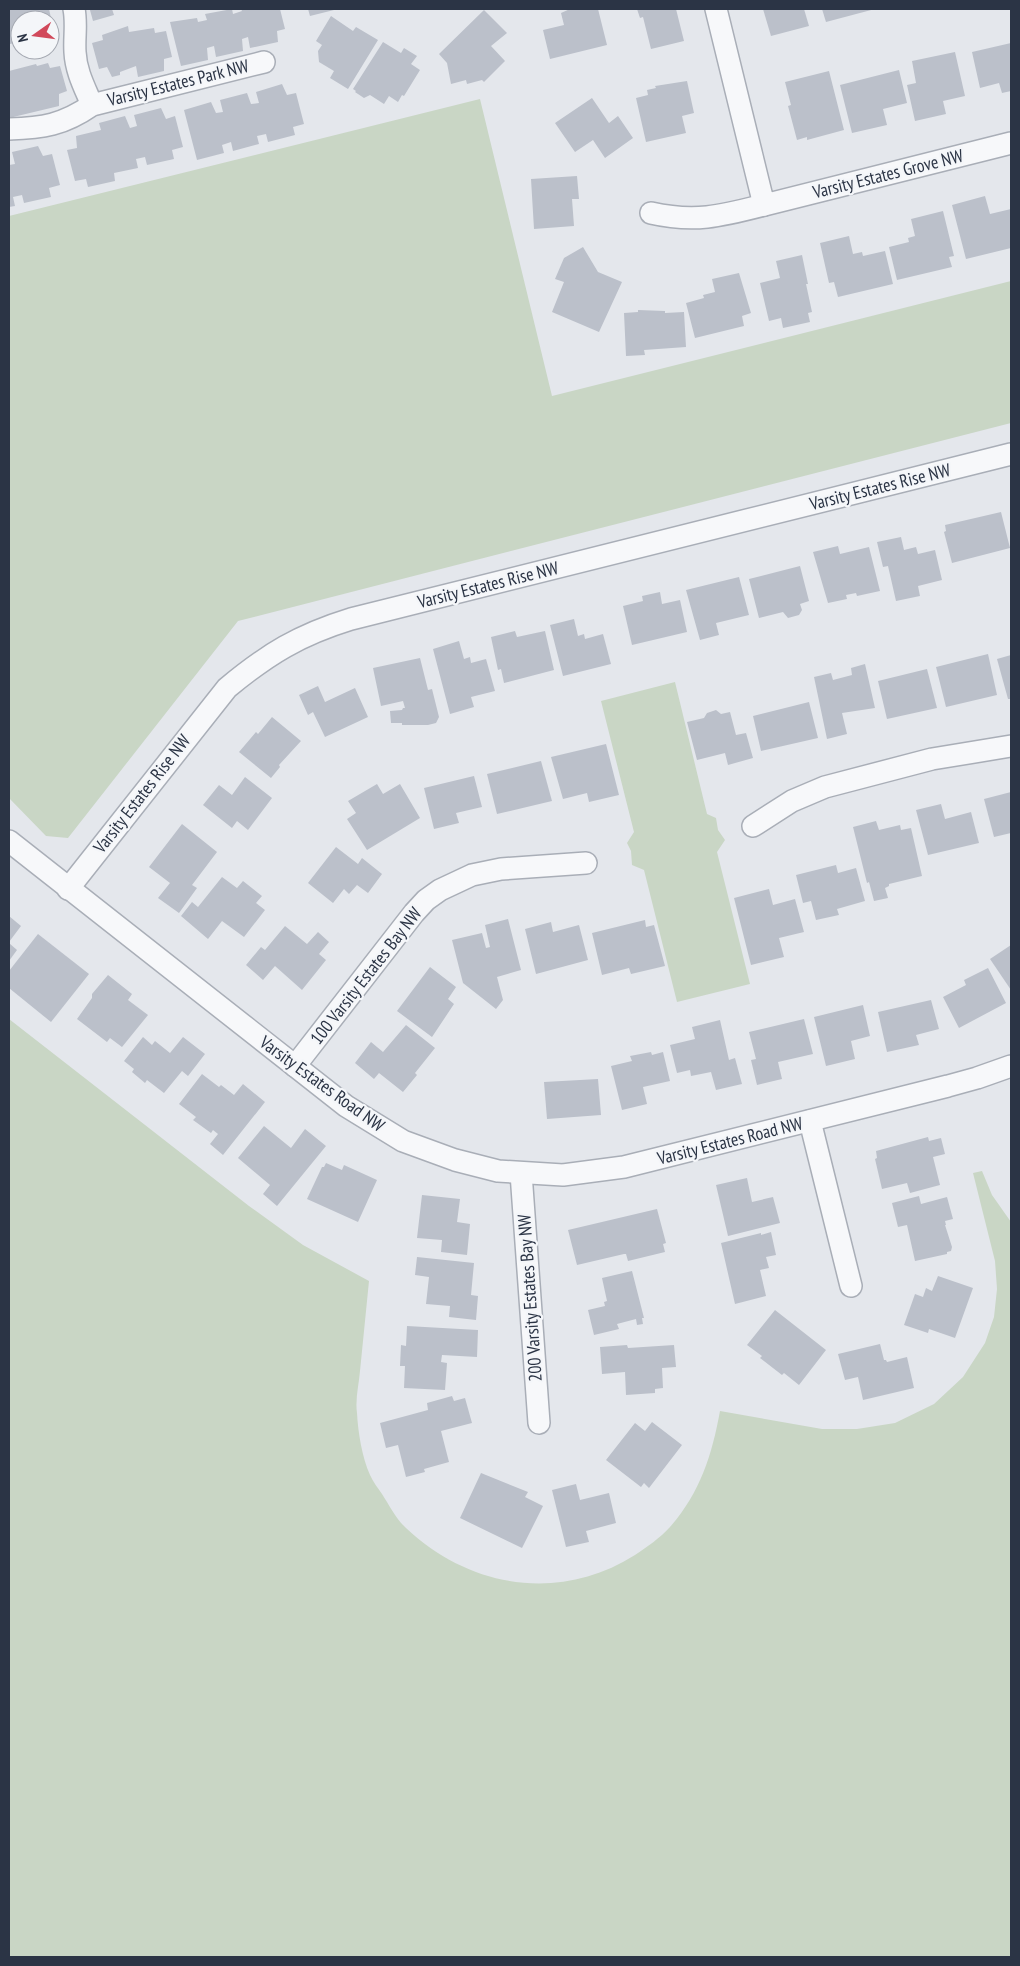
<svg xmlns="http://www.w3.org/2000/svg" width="1020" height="1966" font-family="'PT Sans Narrow',sans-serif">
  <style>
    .green { fill: #c9d6c5 }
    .building { fill: #bbc0ca }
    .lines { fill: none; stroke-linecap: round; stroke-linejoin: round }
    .minor-casing { stroke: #a9aeb7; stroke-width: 24 }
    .minor { stroke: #f7f8fa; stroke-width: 21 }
    .labels { text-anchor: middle; stroke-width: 4.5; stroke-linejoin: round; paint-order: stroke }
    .street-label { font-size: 18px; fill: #2b3445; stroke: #f4f6f9 }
  </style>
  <rect width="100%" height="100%" fill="#e4e7ec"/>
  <!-- green -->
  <g class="green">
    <polygon points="480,99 552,396 1011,281 1011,423 238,621 68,838 46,836 9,798 9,216"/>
    <polygon points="675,682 707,814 716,818 718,830 725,840 717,852 750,984 677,1002 644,870 632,865 631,851 627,843 634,832 601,701"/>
    <path d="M9,1019L249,1206L303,1245L369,1281C366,1311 363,1341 360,1371C359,1384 355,1399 357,1413C358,1432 362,1457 370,1475C373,1482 378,1488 382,1494C389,1505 397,1520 406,1528C470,1588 559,1603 635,1555C647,1547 660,1538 670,1527C700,1493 712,1455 720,1411L822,1429H857L895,1423L934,1404L963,1377L985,1343L994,1317L997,1289L995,1261L973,1173L982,1171L992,1195L1011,1222V1957H9Z"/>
  </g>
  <!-- building -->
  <g class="building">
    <polygon points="9,9 49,9 51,18 50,20 20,20 20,42 10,44"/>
    <polygon points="93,9 112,9 114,15 93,21 90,10"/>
    <polygon points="232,9 233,14 242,11 241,9 280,9 285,29 277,31 278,42 250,48 248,37 242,39 243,51 216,57 214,46 207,48 208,60 181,66 170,22 197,18 198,22 207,20 205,14"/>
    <polygon points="308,9 338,9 310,16"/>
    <polygon points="570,9 598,9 607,45 550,59 543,30 564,25 561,13"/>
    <polygon points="637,9 676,9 684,41 651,49 643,17 640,18"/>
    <polygon points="763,9 804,9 809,26 771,36"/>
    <polygon points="822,9 875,9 826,22"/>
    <polygon points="484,10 507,33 491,46 505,61 484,82 482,80 467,84 466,80 451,84 447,63 439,54"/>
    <polygon points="331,16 353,31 356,27 378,40 348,89 330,78 334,71 319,62 318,51 322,45 316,41"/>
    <polygon points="128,26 129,32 154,28 155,33 166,31 172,57 164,59 164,71 138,77 136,66 120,72 120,75 112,77 107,67 99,69 92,43 103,40 102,35"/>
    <polygon points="383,42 401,53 404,48 417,56 411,64 420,70 404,96 402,95 398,102 389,96 384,104 370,95 364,98 355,92 356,91 353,89"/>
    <polygon points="1011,43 1011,91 1002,93 999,83 980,88 972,52"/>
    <polygon points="955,52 965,96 943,101 946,114 915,121 907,85 916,83 912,61"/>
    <polygon points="48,63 50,68 60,66 67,91 59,94 59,106 9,118 9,71 36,64 37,66"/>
    <polygon points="899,70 907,103 883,109 887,125 852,133 840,85"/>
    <polygon points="829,71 844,130 807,140 807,137 797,140 788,106 791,105 785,82"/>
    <polygon points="687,81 694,113 682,116 686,133 646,142 636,98 648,95 647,90 656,88 655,86"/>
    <polygon points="282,84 287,95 296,93 304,124 293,127 295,135 268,142 266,134 257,136 259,144 233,151 231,142 222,145 224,153 197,160 184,110 211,102 216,113 223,112 220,100 247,93 251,104 259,103 256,92"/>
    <polygon points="592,98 609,123 618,116 633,138 605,158 593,140 575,152 555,123"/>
    <polygon points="161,108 166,119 175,116 183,147 172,150 174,159 147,165 145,157 136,159 138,168 114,173 115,181 88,187 86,179 75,181 67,150 77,148 76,136 101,130 99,123 125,116 130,128 137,126 134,115"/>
    <polygon points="38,146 43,156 52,154 60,185 49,188 51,197 24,203 22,195 13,197 15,206 9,207 9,165 15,164 12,152"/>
    <polygon points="577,176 579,199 572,199 574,226 534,229 531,179"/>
    <polygon points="985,196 990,214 1011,209 1011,248 966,259 952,205"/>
    <polygon points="943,211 954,256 949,257 952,267 897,280 889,247 909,242 908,238 915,236 911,219"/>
    <polygon points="849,236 853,254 862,252 863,256 885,251 893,284 838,297 834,282 829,283 820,243"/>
    <polygon points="583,247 598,272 622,282 599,332 552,312 564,282 555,279 564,258"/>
    <polygon points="802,255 808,284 806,284 812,312 808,313 810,322 783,328 781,318 769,321 760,283 780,278 776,261"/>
    <polygon points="739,273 751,313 742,316 744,326 695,338 686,303 704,298 703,295 715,292 712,279"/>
    <polygon points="638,310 665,311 665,313 684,312 686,347 644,350 645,355 626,356 624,313 638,312"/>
    <polygon points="1001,512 1010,548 952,563 944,532 946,531 945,525"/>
    <polygon points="901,537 904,550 916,547 918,554 935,550 942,580 918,586 920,596 896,601 888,566 883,567 877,542"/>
    <polygon points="838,546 840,554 869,547 880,591 857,596 856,593 846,595 847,599 828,603 813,552"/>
    <polygon points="800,566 809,601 800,604 802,610 799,615 788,618 783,612 759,618 749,579"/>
    <polygon points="739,577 749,615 716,623 719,635 700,640 686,590"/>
    <polygon points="660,592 662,604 680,600 687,632 632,645 623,606 643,601 642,596"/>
    <polygon points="574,619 578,636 584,634 585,639 603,634 611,664 563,676 550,625"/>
    <polygon points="515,631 517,637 545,631 554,670 504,683 501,669 498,670 491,637"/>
    <polygon points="459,641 464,659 470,657 471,663 486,659 495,691 471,697 474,707 450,714 433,649"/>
    <polygon points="988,654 997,695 946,707 936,667"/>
    <polygon points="1011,655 1011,699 1008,699 997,659"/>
    <polygon points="420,658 428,690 432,689 439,717 436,723 428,725 402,725 402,723 391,723 390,711 402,710 403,708 405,708 403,701 381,706 373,668"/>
    <polygon points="865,664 875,708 842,713 847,734 827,739 814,677 831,673 833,680 852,675 851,668"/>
    <polygon points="927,669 937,708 887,719 878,681"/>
    <polygon points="318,686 325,702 355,688 368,717 325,737 313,712 308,715 299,695"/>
    <polygon points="809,702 818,738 761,751 753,716"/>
    <polygon points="716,710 721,714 730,712 736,735 746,733 753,758 728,765 725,753 697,760 687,722 704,718 707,713"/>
    <polygon points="272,717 301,741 279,765 280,767 271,778 239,752 256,732 258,734"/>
    <polygon points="606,744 619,795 589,802 587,793 563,799 551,757"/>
    <polygon points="541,761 552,801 497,814 487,774"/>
    <polygon points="474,776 482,807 456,813 459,823 434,829 424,788"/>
    <polygon points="245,777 272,798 248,830 237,821 232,828 203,805 219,785 232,795"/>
    <polygon points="377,784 383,794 400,784 420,818 367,850 347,819 356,813 348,801"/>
    <polygon points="1011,792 1011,833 994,837 984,799"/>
    <polygon points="941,804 945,819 971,812 979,843 928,855 916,810"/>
    <polygon points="876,821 879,830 900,825 901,830 911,828 922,876 889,884 889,886 885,888 888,898 874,901 869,882 867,883 853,827"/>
    <polygon points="182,824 217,852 192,885 197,888 179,913 158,898 170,883 149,867"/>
    <polygon points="336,847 358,864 362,858 382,874 368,893 357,885 349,894 344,889 333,903 308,883"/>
    <polygon points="836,865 838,873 856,868 865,901 837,909 839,915 816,920 811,901 803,903 796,875"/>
    <polygon points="222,877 237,888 243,881 262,896 256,903 265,910 244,937 222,921 208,939 181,916 192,902 198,907"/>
    <polygon points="769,889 773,905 795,899 804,932 779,938 784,957 751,965 734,898"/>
    <polygon points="9,916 21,926 9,942"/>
    <polygon points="508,919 521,970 497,977 503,1000 496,1009 463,983 452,940 482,933 486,948 490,947 485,925"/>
    <polygon points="645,920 646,927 654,925 665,966 631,974 629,968 602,975 592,933"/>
    <polygon points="551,922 553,932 579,925 588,960 536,974 525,929"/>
    <polygon points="285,926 307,944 318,932 329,942 319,954 326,960 302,990 275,966 263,980 246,965 261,947 265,950"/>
    <polygon points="38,934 89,974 51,1022 9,988 9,971"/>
    <polygon points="9,943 17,950 9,961"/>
    <polygon points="1011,945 1011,990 990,959"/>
    <polygon points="430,967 456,987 448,999 454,1004 432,1037 397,1011"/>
    <polygon points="988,968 1006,1003 959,1028 943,997 966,985 964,980"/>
    <polygon points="108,975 132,994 128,1000 148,1015 122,1047 110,1038 107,1042 77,1019 92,998 92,994"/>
    <polygon points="931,1000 939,1029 916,1035 919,1045 887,1052 878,1012"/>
    <polygon points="863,1005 870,1036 851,1041 855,1059 826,1066 814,1017"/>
    <polygon points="804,1019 813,1054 778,1062 782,1079 757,1085 751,1060 756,1059 749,1032"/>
    <polygon points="720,1020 729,1060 735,1058 742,1084 716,1090 711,1072 691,1076 690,1070 677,1073 670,1045 695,1039 692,1027"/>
    <polygon points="406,1025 435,1048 415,1073 417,1075 403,1092 379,1073 374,1079 355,1063 371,1042 383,1052"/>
    <polygon points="143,1037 152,1045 155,1041 170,1053 183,1037 205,1054 188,1076 182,1071 164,1093 147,1080 145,1083 132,1072 134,1069 124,1061"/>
    <polygon points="651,1052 652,1055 663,1052 670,1081 643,1087 647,1104 622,1110 611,1066 632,1061 630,1056"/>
    <polygon points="202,1074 219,1087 221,1085 234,1095 243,1084 265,1102 223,1155 210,1144 218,1134 213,1130 211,1133 193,1120 196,1117 179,1104"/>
    <polygon points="598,1079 601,1115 547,1119 544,1082"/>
    <polygon points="264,1126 291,1148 305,1129 326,1146 277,1206 263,1194 270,1185 238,1158"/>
    <polygon points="928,1137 929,1141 941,1138 945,1154 933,1157 940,1185 910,1193 907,1183 882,1189 875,1159 877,1158 876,1151"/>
    <polygon points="326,1163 342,1170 344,1165 377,1180 358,1222 307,1199 322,1167 324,1167"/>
    <polygon points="747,1178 752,1202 773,1197 780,1223 728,1236 716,1185"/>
    <polygon points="422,1195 460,1199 457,1222 470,1224 467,1255 441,1252 442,1240 417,1238"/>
    <polygon points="919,1196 921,1204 947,1197 953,1219 945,1221 946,1225 945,1225 952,1247 951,1251 947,1252 947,1254 915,1261 907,1225 898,1227 892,1203"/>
    <polygon points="657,1209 666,1243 663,1244 665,1252 628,1261 626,1254 624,1254 577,1265 568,1230"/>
    <polygon points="771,1232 776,1255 766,1257 769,1268 760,1270 766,1296 735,1304 721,1243 761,1233 761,1235"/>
    <polygon points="417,1257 474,1263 471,1295 478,1296 476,1320 449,1317 450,1306 426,1304 429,1277 415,1275"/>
    <polygon points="632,1271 644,1318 642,1318 643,1324 637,1325 636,1319 617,1324 619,1329 594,1335 588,1310 605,1306 604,1302 607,1301 602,1278"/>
    <polygon points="938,1276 973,1288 955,1338 929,1329 928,1333 904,1325 915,1294 923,1297 926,1288 932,1291"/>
    <polygon points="775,1310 826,1350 799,1385 784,1373 782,1375 760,1358 762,1356 747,1345"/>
    <polygon points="407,1326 478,1330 477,1357 442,1355 441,1362 447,1363 445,1390 404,1388 405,1366 400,1366 401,1345 406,1346"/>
    <polygon points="880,1344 884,1360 886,1360 887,1362 907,1357 914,1388 863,1400 858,1377 845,1380 838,1354"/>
    <polygon points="627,1345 628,1348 674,1345 676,1367 662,1368 663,1388 655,1389 655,1393 626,1395 625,1372 602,1374 600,1347"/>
    <polygon points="452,1396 454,1401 465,1398 472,1423 441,1431 449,1462 424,1469 425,1472 406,1477 398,1445 386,1448 380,1423 428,1410 427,1403"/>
    <polygon points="652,1422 682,1445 649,1488 644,1483 641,1487 606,1460 635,1423 645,1431"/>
    <polygon points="481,1473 528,1492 525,1497 543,1506 522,1548 460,1518"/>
    <polygon points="576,1484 580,1500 609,1493 616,1523 586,1531 589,1542 566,1547 552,1490"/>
  </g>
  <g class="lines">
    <defs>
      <g id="minor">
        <path d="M74,9C77,24 74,37 75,52C76,72 85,88 92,105"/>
        <polyline points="716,9 764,205 1011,143"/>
        <path d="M9,129C43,128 63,125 92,105L264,62"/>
        <path d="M651,213C695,223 721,216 764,205"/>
        <polyline points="753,826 792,801 825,787 932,759 1011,746"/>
        <polyline points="9,841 346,1106 403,1141 455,1160 498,1171 563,1175 624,1167 948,1086 977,1078 1011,1066"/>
        <path d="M68,889L227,688C268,654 299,635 351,619L1011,454"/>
        <polyline points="295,1066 414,913 426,900 440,890 472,875 501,869 586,863"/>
        <polyline points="810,1121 851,1286"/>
        <polyline points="521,1173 539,1423"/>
      </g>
    </defs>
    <!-- minor casing -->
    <use href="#minor" class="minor-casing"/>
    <!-- minor -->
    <use href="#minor" class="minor"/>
  </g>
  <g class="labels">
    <!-- street labels -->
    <g class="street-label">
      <text transform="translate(178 83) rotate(-14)" y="6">Varsity Estates Park NW</text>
      <text transform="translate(888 174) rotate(-14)" y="6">Varsity Estates Grove NW</text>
      <text transform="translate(880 487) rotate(-14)" y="6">Varsity Estates Rise NW</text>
      <text transform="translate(488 585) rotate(-14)" y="6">Varsity Estates Rise NW</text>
      <text transform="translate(142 794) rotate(-52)" y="6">Varsity Estates Rise NW</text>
      <text transform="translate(366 976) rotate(-52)" y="6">100 Varsity Estates Bay NW</text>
      <text transform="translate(322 1084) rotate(36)" y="6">Varsity Estates Road NW</text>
      <text transform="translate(730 1141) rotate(-14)" y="6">Varsity Estates Road NW</text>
      <text transform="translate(530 1298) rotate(-94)" y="6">200 Varsity Estates Bay NW</text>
    </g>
  </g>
  <!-- border -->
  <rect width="1020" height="1966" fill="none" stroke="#2b3445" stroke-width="20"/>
  <!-- north arrow -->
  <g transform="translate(35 35) rotate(256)"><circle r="24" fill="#f4f6f9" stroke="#a4a8b1"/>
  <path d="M0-4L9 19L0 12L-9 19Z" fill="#d1495b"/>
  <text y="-8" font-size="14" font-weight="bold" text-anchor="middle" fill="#2b3445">N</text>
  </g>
</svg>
